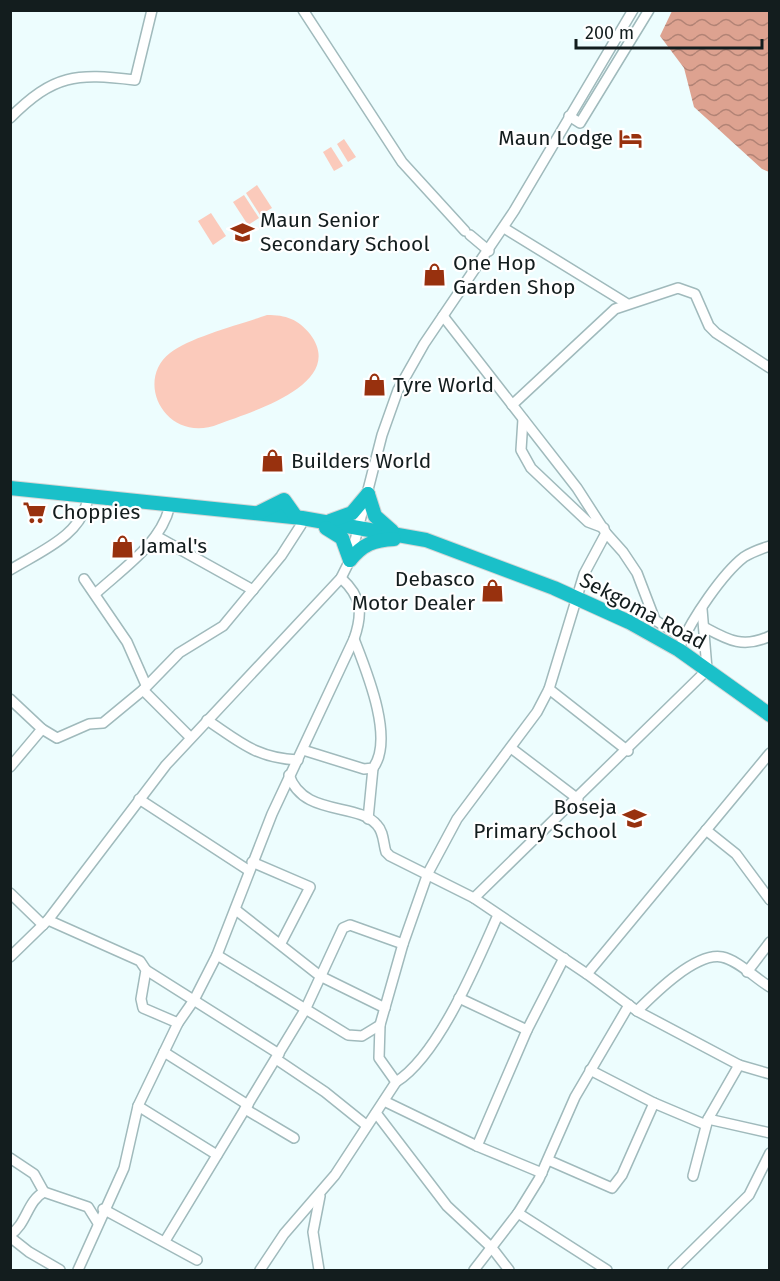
<svg xmlns="http://www.w3.org/2000/svg" width="780" height="1281" font-family="'Fira Sans',sans-serif">
  <style>
    .pitch { fill: #fbcabb }
    .water { fill: url(#water-waves) }
    .lines { fill: none; stroke-linecap: round; stroke-linejoin: round }
    .minor-casing { stroke: #a0babc; stroke-width: 12 }
    .highway-casing { stroke: #d5d6d6; stroke-width: 16 }
    .minor { stroke: #fff; stroke-width: 9 }
    .highway { stroke: #1ac0c9; stroke-width: 14 }
    .labels { text-anchor: middle; stroke-width: 4.5; stroke-linejoin: round; paint-order: stroke }
    .poi-label { font-size: 21px; fill: #131d1e; stroke: #fff; text-anchor: start }
    .street-label { font-size: 21px; fill: #131d1e; stroke: #fff }
  </style>
  <defs>
    <pattern id="water-waves" width="16" height="10" patternUnits="userSpaceOnUse" patternTransform="scale(1.5)"><rect width="16" height="10" fill="#dda290"/><path d="M0 5q4-4 8 0t8 0" fill="none" stroke="#b28375"/></pattern>
  </defs>
  <rect width="100%" height="100%" fill="#edfdfe"/>
  <!-- pitch -->
  <g class="pitch">
    <polygon points="344,139 356,157 348,162 337,144"/>
    <polygon points="331,147 343,166 334,171 323,152"/>
    <polygon points="257,185 272,208 260,215 246,193"/>
    <polygon points="244,195 259,218 248,225 233,202"/>
    <polygon points="211,213 226,236 213,245 198,221"/>
    <path d="M267,315C286,315 298,319 310,334C348,384 250,412 219,424C167,445 133,382 170,353C190,337 242,324 267,315Z"/>
  </g>
  <!-- water -->
  <polygon class="water" points="672,11 769,11 769,172 762,169 694,107 684,68 660,36"/>
  <g class="lines">
    <defs>
      <g id="minor">
        <polyline points="303,10 402,162 465,231"/>
        <polyline points="569,116 580,123 649,10"/>
        <path d="M10,118C54,74 76,73 135,80L152,10"/>
        <polyline points="504,228 626,303"/>
        <polyline points="470,235 489,251"/>
        <polyline points="443,316 577,488 606,533 623,552 637,573 655,620 684,639"/>
        <polyline points="512,405 615,309 678,288 695,294 709,326 716,333 770,368"/>
        <polyline points="523,419 521,450 531,468 588,522 604,528"/>
        <polyline points="156,536 253,590"/>
        <path d="M10,570C41,551 83,535 88,497"/>
        <polyline points="84,579 127,642 146,685"/>
        <path d="M95,594C122,569 162,543 170,505"/>
        <path d="M704,627C728,640 743,649 770,636"/>
        <path d="M681,644C692,619 722,574 744,557C752,552 760,549 770,546"/>
        <polyline points="549,689 628,751"/>
        <polyline points="143,690 190,737"/>
        <polyline points="10,699 42,729 57,738 89,724 103,723 143,690 179,653 223,626 281,556 301,525"/>
        <path d="M207,720C240,742 256,758 298,760"/>
        <polyline points="511,748 578,799"/>
        <path d="M303,750L364,769L373,768C395,739 366,670 354,639"/>
        <polyline points="10,767 42,729"/>
        <path d="M289,775C303,817 358,802 377,825C384,832 383,843 386,852L390,856L474,898L587,974L637,1011L739,1065L770,1074"/>
        <polyline points="139,799 248,870"/>
        <polyline points="368,819 373,768"/>
        <polyline points="706,830 736,854 770,900"/>
        <polyline points="252,862 310,887 281,943"/>
        <polyline points="10,893 43,925"/>
        <polyline points="474,898 704,673 707,669 702,609"/>
        <polyline points="236,910 320,976 385,1008"/>
        <polyline points="48,920 140,961 146,970 141,999 143,1008 178,1023"/>
        <polyline points="217,955 348,1035 362,1036 380,1025"/>
        <polyline points="10,957 48,920 166,765 341,578 350,560 382,435 398,390 424,344 514,211 633,10"/>
        <polyline points="146,970 279,1054"/>
        <polyline points="747,972 770,942"/>
        <polyline points="587,974 770,753"/>
        <polyline points="459,998 527,1030"/>
        <path d="M637,1011C655,993 696,952 722,957C738,960 756,979 770,987"/>
        <polyline points="164,1052 248,1105"/>
        <polyline points="276,1059 325,1092 366,1125"/>
        <polyline points="590,1070 654,1103"/>
        <path d="M396,1082C439,1055 477,962 498,915"/>
        <polyline points="384,1101 477,1146 542,1173"/>
        <polyline points="138,1106 217,1155"/>
        <polyline points="245,1109 294,1138"/>
        <polyline points="376,1113 447,1206 492,1248 509,1270"/>
        <polyline points="708,1119 770,1133"/>
        <polyline points="477,1146 527,1030 564,958"/>
        <polyline points="10,1158 34,1174 44,1192"/>
        <polyline points="548,1160 612,1188 622,1175 654,1103 706,1125"/>
        <polyline points="693,1176 708,1119 739,1065"/>
        <polyline points="103,1209 197,1260"/>
        <polyline points="518,1213 607,1270"/>
        <path d="M10,1235C27,1224 27,1201 44,1192L88,1207L98,1223"/>
        <polyline points="10,1237 29,1252 60,1270"/>
        <polyline points="165,1241 305,1010 343,928 350,925 403,944"/>
        <path d="M78,1270L124,1168L138,1106L178,1023L194,1000L217,955L272,814L354,639C363,613 362,597 341,578"/>
        <polyline points="260,1270 284,1234 335,1175 396,1082 379,1058 380,1025 403,944 428,873 457,819 537,712 549,689 584,574 606,533"/>
        <polyline points="319,1270 313,1232 320,1196"/>
        <polyline points="474,1270 518,1213 539,1179 575,1097 629,1005"/>
        <polyline points="673,1270 749,1195 770,1153"/>
      </g>
      <g id="highway">
        <polyline points="10,488 302,518 426,540 554,588 629,622 679,650 770,715"/>
        <polyline points="368,494 375,516 392,531"/>
        <polyline points="260,512 284,500 296,517"/>
        <polyline points="330,521 352,513 368,494"/>
        <polyline points="326,528 342,538 350,560"/>
        <path d="M350,560C363,544 374,540 394,539"/>
      </g>
    </defs>
    <!-- minor casing -->
    <use href="#minor" class="minor-casing"/>
    <!-- highway casing -->
    <use href="#highway" class="highway-casing"/>
    <!-- minor -->
    <use href="#minor" class="minor"/>
    <!-- highway -->
    <use href="#highway" class="highway"/>
  </g>
  <!-- icons -->
  <defs>
    <symbol id="hotel-bare" viewBox="-9 -9 18 18"><path d="M-6-4.5h1.5V1H6V5H4.5V3h-9V5H-6ZM-4 0a1.8 1.8 0 1 1 3.6 0ZM.5 0V-2.5h3Q6-2.5 6 0Z" fill="#98310e" stroke="#fff" stroke-width="2.5" paint-order="stroke"/></symbol>
    <symbol id="school-bare" viewBox="-9 -9 18 18"><path d="M0-5L7-2L0 1L-7-2ZM-4 1L0 2.5L4 1V4Q0 6-4 4Z" fill="#98310e" stroke="#fff" stroke-width="2.5" paint-order="stroke"/></symbol>
    <symbol id="shop-bare" viewBox="-9 -9 18 18"><path d="M-5-2.5h2.3a2.7 3.5 0 0 1 5.4 0H5L5.5 6h-11ZM-1.5-2.5h3a1.5 2.3 0 0 0-3 0Z" fill="#98310e" stroke="#fff" stroke-width="2.5" paint-order="stroke"/></symbol>
    <symbol id="supermarket-bare" viewBox="-9 -9 18 18"><path d="M-6-5.5h2.5l.6 2H6L4.5 2H-2.5L-4.4-4H-6ZM-1.5 3.2a1.3 1.3 0 1 0 .1 0ZM3 3.2a1.3 1.3 0 1 0 .1 0Z" fill="#98310e" stroke="#fff" stroke-width="2.5" paint-order="stroke"/></symbol>
  </defs>
  <g fill-rule="evenodd">
    <use href="#hotel-bare" x="614" y="122" width="33" height="33"/>
    <use href="#school-bare" x="226" y="216" width="33" height="33"/>
    <use href="#shop-bare" x="418" y="258" width="33" height="33"/>
    <use href="#shop-bare" x="358" y="368" width="33" height="33"/>
    <use href="#shop-bare" x="256" y="444" width="33" height="33"/>
    <use href="#supermarket-bare" x="18" y="496" width="33" height="33"/>
    <use href="#shop-bare" x="106" y="530" width="33" height="33"/>
    <use href="#shop-bare" x="476" y="574" width="33" height="33"/>
    <use href="#school-bare" x="618" y="802" width="33" height="33"/>
  </g>
  <g class="labels">
    <!-- poi labels -->
    <g class="poi-label">
      <text x="613" y="145" text-anchor="end">Maun Lodge</text>
      <text x="260" y="227">Maun Senior<tspan x="260" dy="24">Secondary School</tspan></text>
      <text x="453" y="270">One Hop<tspan x="453" dy="24">Garden Shop</tspan></text>
      <text x="393" y="392">Tyre World</text>
      <text x="291" y="468">Builders World</text>
      <text x="52" y="519">Choppies</text>
      <text x="140" y="553">Jamal's</text>
      <text x="475" y="586" text-anchor="end">Debasco<tspan x="475" dy="24">Motor Dealer</tspan></text>
      <text x="617" y="814" text-anchor="end">Boseja<tspan x="617" dy="24">Primary School</tspan></text>
    </g>
    <!-- street labels -->
    <g class="street-label">
      <text transform="translate(643 611) rotate(28)" y="7">Sekgoma Road</text>
    </g>
  </g>
  <!-- border -->
  <rect width="780" height="1281" fill="none" stroke="#131d1e" stroke-width="24"/>
  <!-- scale -->
  <path d="M576 39v9h186v-9" fill="none" stroke="#131d1e" stroke-width="3"/>
  <text x="585" y="39" font-size="18" fill="#131d1e" stroke="#ffffff" stroke-width="4.5" paint-order="stroke">200 m</text>
</svg>
